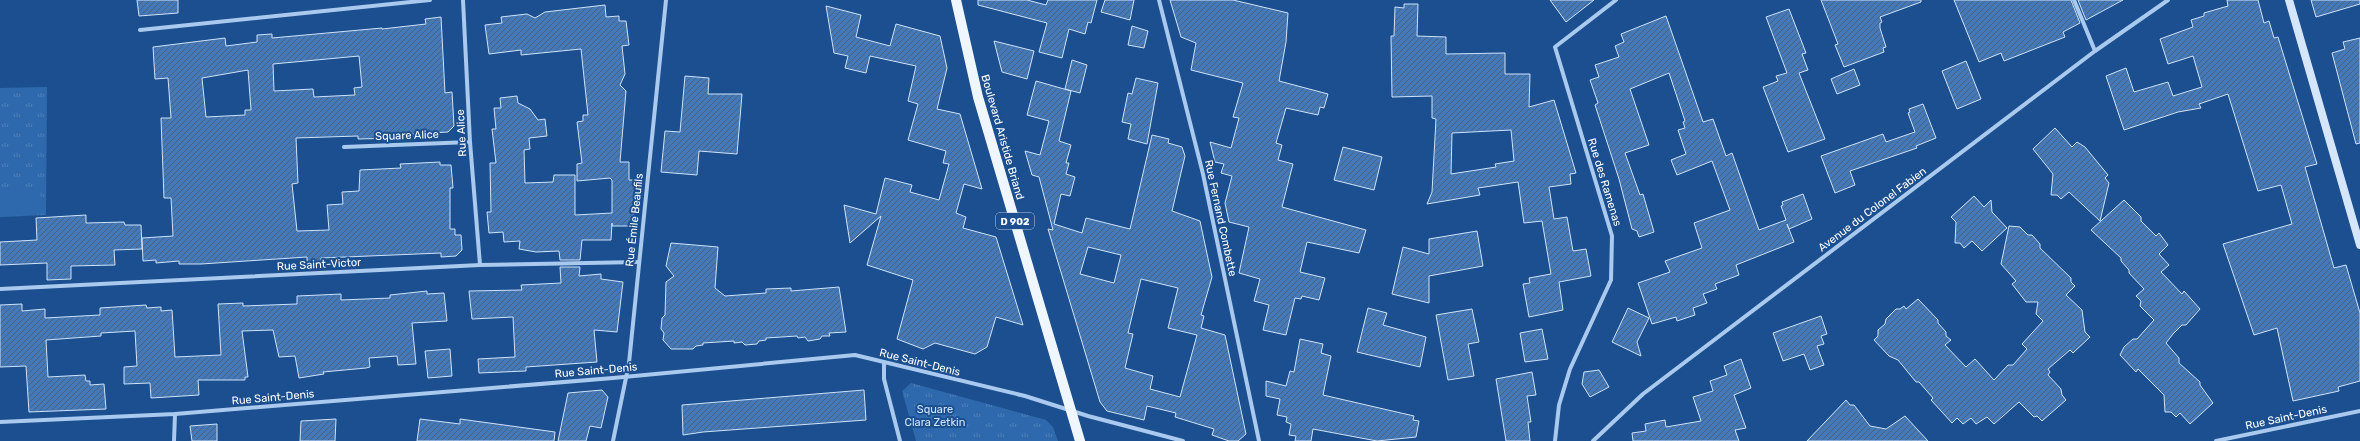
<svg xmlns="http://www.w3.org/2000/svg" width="2360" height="441" font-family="Rubik,sans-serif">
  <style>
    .grass { fill: url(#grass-tufts) }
    .garden { fill: #2e69ad }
    .building { fill: url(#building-hatch); stroke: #cfe3fa; fill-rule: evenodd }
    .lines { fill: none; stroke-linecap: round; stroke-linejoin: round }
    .minor { stroke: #a9c9ee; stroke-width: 4 }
    .secondary { stroke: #d6e6fa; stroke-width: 8 }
    .primary { stroke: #f0f6ff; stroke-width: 10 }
    .labels { text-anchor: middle; stroke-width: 4; stroke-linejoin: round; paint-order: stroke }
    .shield { fill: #1b4f8f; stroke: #bbcadd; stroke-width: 1 }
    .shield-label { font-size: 10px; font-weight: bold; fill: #fff }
    .street-label { font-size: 11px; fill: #fff; stroke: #1b4f8f }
    .park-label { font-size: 11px; fill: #cfe3fa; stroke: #1b4f8f }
  </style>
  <defs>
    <pattern id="grass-tufts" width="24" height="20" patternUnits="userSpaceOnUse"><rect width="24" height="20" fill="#2e69ad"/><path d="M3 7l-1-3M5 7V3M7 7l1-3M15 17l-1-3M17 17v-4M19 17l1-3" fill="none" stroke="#4d80b9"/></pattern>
    <pattern id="building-hatch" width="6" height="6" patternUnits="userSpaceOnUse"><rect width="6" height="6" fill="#4478b7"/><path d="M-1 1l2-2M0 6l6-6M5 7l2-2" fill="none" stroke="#486282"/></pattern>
  </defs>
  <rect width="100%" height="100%" fill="#1b4f8f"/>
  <!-- grass -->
  <g class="grass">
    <polygon points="47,87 46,215 0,217 0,88"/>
    <polygon points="911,383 1046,420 1053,427 1058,441 916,441 902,391"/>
  </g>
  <!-- garden -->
  <polygon class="garden" points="40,187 41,214 0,217 0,189"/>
  <!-- building -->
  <g class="building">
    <polygon points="137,0 178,0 178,13 139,16"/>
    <polygon points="978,0 1027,0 1046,5 1048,0 1097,0 1091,23 1088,22 1085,34 1069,29 1062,58 1039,52 1047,23 978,5"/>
    <polygon points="1105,0 1134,0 1130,20 1101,12"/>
    <polygon points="1170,0 1233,0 1288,13 1286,42 1279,81 1328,94 1324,108 1320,107 1318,115 1286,108 1276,143 1282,145 1278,160 1293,164 1282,207 1366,230 1359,253 1307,242 1300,272 1325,278 1319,300 1302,296 1301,299 1295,298 1286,335 1263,330 1269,305 1254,301 1260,279 1239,273 1249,227 1229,222 1225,203 1232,176 1221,173 1224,164 1215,162 1210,142 1231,148 1239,118 1233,117 1243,83 1191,70 1196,43 1181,37"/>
    <polygon points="1550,0 1594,0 1566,22"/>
    <polygon points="1821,0 1921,0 1921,2 1880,17 1882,22 1880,23 1880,28 1886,47 1883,48 1884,52 1844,67 1835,45 1838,44"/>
    <polygon points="1954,0 2071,0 2080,23 2063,32 2065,37 2004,61 2001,53 1979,62"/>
    <polygon points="2078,0 2123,0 2086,20"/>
    <polygon points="2227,0 2258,0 2264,23 2269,21 2274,38 2278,37 2317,164 2305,167 2334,268 2346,265 2360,313 2360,381 2338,387 2339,391 2293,401 2277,328 2254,335 2223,244 2292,224 2281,185 2258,191 2228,94 2199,104 2201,108 2178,112 2124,130 2106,76 2126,68 2134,92 2168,82 2173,96 2202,87 2193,56 2168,64 2160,39 2193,27 2191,20 2204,16 2204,13 2228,6"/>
    <polygon points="2311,0 2360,0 2360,4 2316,17"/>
    <path d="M1404,4H1418L1417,36L1446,37V54L1505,53V74H1530L1529,107L1554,100L1576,173L1570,174L1571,184L1549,187L1554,219L1567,217L1573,251L1586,249L1591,276L1559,282L1563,310L1529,317L1523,284L1530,283L1529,278L1551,274L1542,221L1524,223L1518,182L1478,188L1480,195L1427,204L1432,192L1436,119L1432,118V96L1392,97L1391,36H1394L1395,7L1404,8ZM1511,130L1514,161L1495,164L1496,167L1451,174L1452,133Z"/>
    <polygon points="605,5 606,17 619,16 619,21 626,21 629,45 622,46 625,74 620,85 626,91 620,162 629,162 629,180 637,180 632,226 612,226 612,223 611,240 582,240 580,260 560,260 559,251 536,252 519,249 520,241 504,242 503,232 489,233 487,212 491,212 490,163 496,163 492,129 496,129 494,108 501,108 500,98 517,96 518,103 530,109 538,120 545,119 547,136 529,138 530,149 524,150 525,183 553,182 554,175 575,175 575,215 612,213 612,180 610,178 577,181 577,164 582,163 577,122 583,121 583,115 588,115 581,49 521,55 521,50 489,54 485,25 502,23 501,17 527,14 535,18 545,12"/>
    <polygon points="826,6 861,15 856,37 890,46 896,24 940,36 947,68 937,109 960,114 982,189 964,184 956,213 966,217 963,228 996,237 1023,325 996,317 987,347 975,354 935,343 923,349 897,339 913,280 867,265 881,216 850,243 844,205 876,214 885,178 912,185 910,192 939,200 949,164 943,163 946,151 908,140 918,104 908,101 916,66 870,56 866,73 845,68 848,56 834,53"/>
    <polygon points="1789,9 1806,53 1802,54 1808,70 1799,73 1825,139 1788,152 1763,87 1778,81 1776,76 1787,73 1766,17"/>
    <polygon points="1666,16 1703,122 1713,119 1726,156 1732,153 1759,230 1786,220 1781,206 1783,205 1782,202 1803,194 1812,219 1789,229 1787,224 1794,242 1736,265 1739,275 1715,284 1717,289 1703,294 1707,303 1693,308 1695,315 1677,321 1676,317 1652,324 1638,283 1670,272 1665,261 1702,248 1694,223 1730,210 1712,161 1677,175 1671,160 1686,154 1678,130 1685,128 1683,122 1685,121 1669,73 1630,89 1649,145 1625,153 1640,195 1643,194 1654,232 1639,237 1637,231 1632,229 1619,179 1595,105 1598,103 1590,80 1599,77 1595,65 1619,57 1615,46 1624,42 1621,34"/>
    <path d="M441,17L445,93L452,92L454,126L448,132L397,135L398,138L358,139V136L296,138L298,183L292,184L297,231L329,230L327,205L343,204L342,192L359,191L360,170L401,168L400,164L440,162V165H451L453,188H450V229H455V235H461L462,250L456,256L441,257V253L321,258V266H307V257L201,264H179V261L156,263V260L143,261L142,238L173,236L171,198H164L161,118H171L168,78L155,79L153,47L225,38L226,46L257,42V35L272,34V38L382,28V29L426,24L425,19ZM359,56L362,87L354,88L355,95L314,97L313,89L274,91L273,64ZM248,70L251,110H245V115L206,117L202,78Z"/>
    <polygon points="1132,26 1148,31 1144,48 1128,45"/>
    <polygon points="2360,38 2360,143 2356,144 2332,53 2345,49 2343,42"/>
    <polygon points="994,41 1034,51 1027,79 1002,72"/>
    <polygon points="1072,60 1087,65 1080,93 1065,89"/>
    <polygon points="1966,61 1981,99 1957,109 1942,71"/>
    <polygon points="1854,69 1860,85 1837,94 1831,79"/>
    <polygon points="685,76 709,78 708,94 742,94 737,154 699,151 697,175 661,172 665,131 680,132"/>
    <polygon points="1136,78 1158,83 1147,144 1128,139 1131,124 1122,122 1128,93 1132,94"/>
    <path d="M1036,81L1071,91L1059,141L1071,145L1066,163H1069L1066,174L1075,177L1070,196L1061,194L1054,224L1082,233L1086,218L1130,229L1152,135L1169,139L1168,143L1182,147L1185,156L1172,211L1200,221L1212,277L1201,315L1204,316L1201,328L1225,335L1246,434L1238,441H1229L1212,435L1214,429L1175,417L1176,413L1147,406L1144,420L1107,411L1100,402L1048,229L1053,230L1039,177L1032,175L1025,151L1040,155L1049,121L1027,115ZM1088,247L1121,255L1114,283L1080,274ZM1141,279L1178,288L1168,328L1197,335L1180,397L1150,389L1153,376L1125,368L1133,334L1128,333Z"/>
    <polygon points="1923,104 1936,138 1916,146 1917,148 1850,171 1855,185 1835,193 1821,156 1883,134 1886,142 1915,132 1908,113 1910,112 1909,109"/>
    <polygon points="2055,128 2072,147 2077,142 2085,147 2108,175 2105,178 2109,183 2100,221 2069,192 2061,199 2057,195 2051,195 2053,174 2033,149"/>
    <polygon points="1343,147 1382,157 1374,190 1334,180"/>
    <polygon points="1974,196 1984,207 1991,200 1992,212 2007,228 1982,251 1972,241 1964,248 1960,243 1955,243 1956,222 1951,217"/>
    <polygon points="2124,200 2141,217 2141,221 2156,236 2159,233 2168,245 2159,254 2169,265 2161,272 2182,294 2184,291 2200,309 2186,325 2182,325 2173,334 2166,343 2179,358 2179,363 2200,382 2200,385 2213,403 2190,424 2180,413 2176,417 2171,412 2165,412 2164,395 2138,369 2136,372 2120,355 2124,347 2133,339 2137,339 2154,320 2140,306 2141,301 2136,296 2144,289 2129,273 2129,270 2121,261 2121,258 2091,230"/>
    <polygon points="86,215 86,223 124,222 125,225 141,225 142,249 114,250 115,265 71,266 71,279 47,280 47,263 0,265 0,242 37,240 36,218"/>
    <polygon points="2009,226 2020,227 2028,235 2032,235 2040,244 2040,248 2071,278 2071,282 2075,286 2066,295 2082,310 2085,332 2090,337 2073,353 2070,350 2048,369 2050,372 2048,375 2061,389 2062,395 2066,400 2042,421 2037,416 2034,417 2019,402 1994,424 1987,417 1976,424 1971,418 1963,424 1957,418 1952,423 1931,400 1933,398 1919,382 1916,382 1898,360 1889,356 1874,340 1878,336 1878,330 1885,324 1886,319 1896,309 1900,309 1904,306 1906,309 1918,299 1938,320 1938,323 1946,332 1946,336 1951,340 1945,345 1966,367 1975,359 1994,380 2008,365 2013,365 2027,349 2022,344 2043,321 2036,314 2038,302 2026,302 2012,284 2016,281 2001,264"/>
    <polygon points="1477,231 1483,266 1429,276 1429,303 1392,294 1403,247 1429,254 1429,239"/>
    <polygon points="671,243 718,247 715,288 725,296 766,293 766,289 791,288 791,291 839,287 846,332 829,333 830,336 822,336 820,339 808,341 805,337 798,338 797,336 766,338 766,340 759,341 757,344 745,345 742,342 734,343 734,341 703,343 703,345 696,346 693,349 671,349 663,340 664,333 661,329 662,318 665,315 666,282 674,276 666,266"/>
    <polygon points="560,267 580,267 579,276 601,274 601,279 623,282 617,332 594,330 597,362 526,367 526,371 479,373 478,359 515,357 513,317 472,319 469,291 522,290 521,285 561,283"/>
    <polygon points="427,291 427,294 444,293 447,321 412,323 416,364 398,365 397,356 369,358 370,367 366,368 323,372 324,374 299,378 295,356 279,357 273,330 242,331 248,377 245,377 245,380 198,380 199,395 151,398 150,383 124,384 124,367 137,366 135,331 101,333 101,336 46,340 48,377 85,375 86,381 90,381 90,385 104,384 106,409 29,412 26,366 0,367 0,305 22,304 22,311 45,309 45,318 100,315 100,308 146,305 147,308 161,307 161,311 172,310 175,357 221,355 218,304 243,303 243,306 297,304 297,296 320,295 341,294 341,300 390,298 390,295"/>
    <polygon points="1368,308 1387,313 1383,325 1426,337 1420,367 1357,352"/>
    <polygon points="1628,308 1649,318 1637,342 1641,356 1612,342"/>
    <polygon points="1472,309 1479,342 1468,344 1474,376 1448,380 1436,315"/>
    <polygon points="1821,316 1827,334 1821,336 1824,344 1817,346 1824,365 1810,370 1804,354 1783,361 1773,333"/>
    <polygon points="1542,329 1548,359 1525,362 1520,333"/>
    <polygon points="1300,339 1323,344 1321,353 1331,356 1323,395 1414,416 1413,420 1419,421 1416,437 1377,441 1313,429 1311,441 1295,441 1296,436 1289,435 1291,424 1286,422 1287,417 1277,415 1280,399 1266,396 1266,381 1286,386 1290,371 1294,372"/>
    <polygon points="450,349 452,376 428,378 425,351"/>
    <polygon points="1741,359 1751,388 1734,395 1746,428 1735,430 1739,441 1633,441 1632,433 1646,431 1645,424 1665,420 1666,427 1701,421 1693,397 1713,391 1710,381 1727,375 1724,366"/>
    <polygon points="1599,370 1609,387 1590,397 1582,384 1584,372"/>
    <polygon points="1532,372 1536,395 1527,396 1531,422 1528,422 1530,441 1506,441 1496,379"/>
    <polygon points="602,390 608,397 601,428 590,426 586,441 558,441 568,393"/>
    <polygon points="864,390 866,420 703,432 683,435 682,405"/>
    <polygon points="1846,400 1850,405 1854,405 1870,426 1886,429 1905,416 1928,441 1807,441"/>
    <polygon points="336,419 335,441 300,441 301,421"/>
    <polygon points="420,419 460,424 460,419 555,432 554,441 417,441"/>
    <polygon points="217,424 217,441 192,441 190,426"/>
  </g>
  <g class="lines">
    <!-- minor -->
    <g class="minor">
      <polyline points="463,0 470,142 480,265"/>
      <polyline points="1159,0 1203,174 1259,441"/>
      <polyline points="2074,0 2095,51"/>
      <polyline points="140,30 430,0"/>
      <polyline points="344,147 470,142"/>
      <polyline points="0,289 480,265 639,262"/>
      <polyline points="884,363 884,379 900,441"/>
      <polyline points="0,422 175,414 613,378 855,355 1025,396 1088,416 1183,441"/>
      <polyline points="174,441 175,414"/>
      <polyline points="613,441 629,363 666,0"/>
      <polyline points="1555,441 1559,405 1570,369 1611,280 1612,236 1555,47 1616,0"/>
      <polyline points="1593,441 1643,394 2095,51 2168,0"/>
      <polyline points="2216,441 2360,411"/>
    </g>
    <!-- secondary -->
    <polyline class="secondary" points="2289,0 2360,245"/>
    <!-- primary -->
    <polyline class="primary" points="956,0 978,97 1080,441"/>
  </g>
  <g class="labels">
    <!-- shield labels -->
    <rect class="shield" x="996" y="213" width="38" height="16" rx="3"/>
    <g class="shield-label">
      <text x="1015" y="225">D 902</text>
    </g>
    <!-- street labels -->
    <g class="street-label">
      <text transform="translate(461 133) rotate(-93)" y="4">Rue Alice</text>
      <text transform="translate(407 135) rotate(-2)" y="4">Square Alice</text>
      <text transform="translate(1003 137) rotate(74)" y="4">Boulevard Aristide Briand</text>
      <text transform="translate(1605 182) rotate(73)" y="4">Rue des Ramenas</text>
      <text transform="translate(1872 209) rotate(-37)" y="4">Avenue du Colonel Fabien</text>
      <text transform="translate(1221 218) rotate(78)" y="4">Rue Fernand Combette</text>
      <text transform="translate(634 220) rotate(-84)" y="4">Rue Émile Beaufils</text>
      <text transform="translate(319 264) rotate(-3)" y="4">Rue Saint-Victor</text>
      <text transform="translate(920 362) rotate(14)" y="4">Rue Saint-Denis</text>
      <text transform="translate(596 370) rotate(-5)" y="4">Rue Saint-Denis</text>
      <text transform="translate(273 397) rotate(-5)" y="4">Rue Saint-Denis</text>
      <text transform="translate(2286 417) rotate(-12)" y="4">Rue Saint-Denis</text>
    </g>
    <!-- park labels -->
    <g class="park-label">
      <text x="935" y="413">Square<tspan x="935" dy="13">Clara Zetkin</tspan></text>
    </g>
  </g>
</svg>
